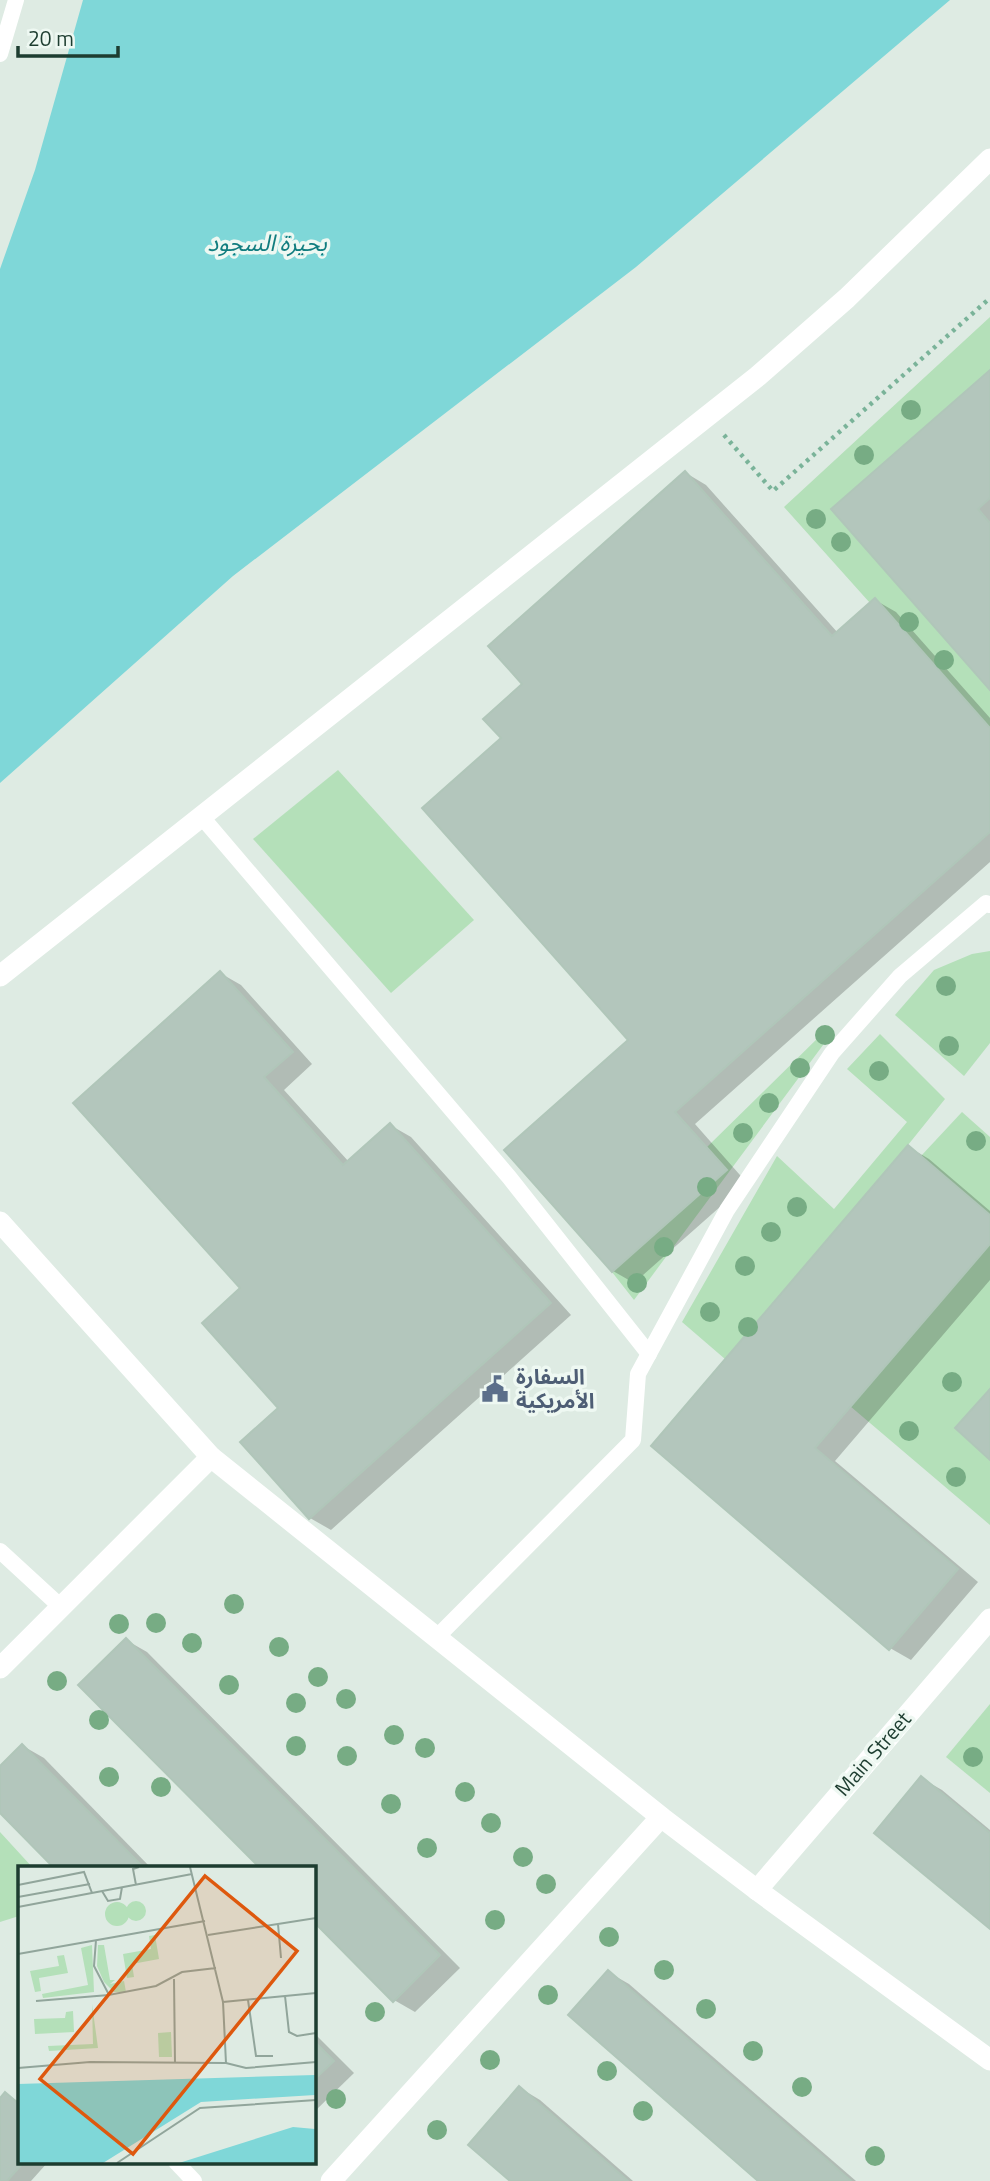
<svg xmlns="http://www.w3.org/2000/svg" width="990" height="2181" font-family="'Titillium Web','Noto Sans Arabic',sans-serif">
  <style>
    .green { fill: #b4e0b9 }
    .water { fill: #7fd7d8 }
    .shadow { fill: #0003 }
    .building { fill: #b3c6bc; stroke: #b0c6b9; stroke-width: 2 }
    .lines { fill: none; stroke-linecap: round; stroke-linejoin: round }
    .path { stroke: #7ab399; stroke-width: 4.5; stroke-dasharray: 3.5 5; stroke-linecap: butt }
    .service { stroke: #fff; stroke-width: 16 }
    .minor { stroke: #fff; stroke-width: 21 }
    .tree { fill: #77ac84 }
    .labels { text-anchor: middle; stroke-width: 7; stroke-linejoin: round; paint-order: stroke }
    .service-label { font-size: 21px; font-weight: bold; fill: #4e5e75; stroke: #eef8f2; text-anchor: start }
    .street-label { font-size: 21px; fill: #1d3d30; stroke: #eef8f2 }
    .water-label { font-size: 23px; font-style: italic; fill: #117d7f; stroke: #eef8f2 }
    .inset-road { fill: none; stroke: #91a59b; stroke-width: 2 }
    .view { fill: #de580e; fill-opacity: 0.15; stroke: #de580e; stroke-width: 3.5 }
    .inset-edge { fill: none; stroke: #1d3d30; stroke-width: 3.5 }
  </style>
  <rect width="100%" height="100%" fill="#deebe3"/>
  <!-- green -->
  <g class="green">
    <polygon points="990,317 990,370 832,509 990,690 990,728 875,599 870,603 784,507"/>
    <polygon points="338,770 474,920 391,993 253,839"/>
    <polygon points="990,951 990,1043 964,1076 895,1015 934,970 972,954"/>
    <polygon points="825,1031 829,1037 634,1300 612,1272 727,1170 707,1147"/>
    <polygon points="880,1034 945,1099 908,1145 725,1359 682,1322 777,1156 834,1209 907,1122 847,1069"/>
    <polygon points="962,1112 990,1137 990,1215 921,1156"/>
    <polygon points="990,1244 990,1389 955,1428 990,1460 990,1525 850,1406"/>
    <polygon points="990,1704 990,1793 946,1757"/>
    <polygon points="0,1832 33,1868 19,1868 19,1916 0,1922"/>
  </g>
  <!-- water -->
  <polygon class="water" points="83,0 950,0 636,267 233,576 0,783 0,269 35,170"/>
  <!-- shadow -->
  <g class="shadow">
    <polygon points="990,373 990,687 834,509"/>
    <polygon points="686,473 706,485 838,633 875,600 896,612 990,718 990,862 695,1124 747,1183 634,1283 613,1271 506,1150 630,1040 503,738 524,684"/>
    <polygon points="220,973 241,985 312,1064 284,1090 349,1162 390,1125 411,1137 571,1315 331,1530 310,1518 281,1408 243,1289"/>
    <polygon points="909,1147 929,1159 990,1211 990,1280 835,1461 978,1582 911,1660 890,1648 653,1446"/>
    <polygon points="126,1640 147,1652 460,1968 415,2012 394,2000 313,1868"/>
    <polygon points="23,1746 44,1758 151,1868 57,1868 0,1810 0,1769"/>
    <polygon points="921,1778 942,1790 990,1830 990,1927"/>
    <polygon points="608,1972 629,1984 856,2181 761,2181"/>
    <polygon points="313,2032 354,2073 313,2113"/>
    <polygon points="520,2088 540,2100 633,2181 512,2181"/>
    <polygon points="6,2094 19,2102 19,2162 48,2162 31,2181 0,2181 0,2100"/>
  </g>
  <!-- building -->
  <g class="building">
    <polygon points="990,370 990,498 978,509 990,523 990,690 831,509"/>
    <polygon points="685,471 832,636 875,598 990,728 990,832 675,1112 727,1170 612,1272 504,1150 628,1040 422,808 501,738 483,719 522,684 488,646"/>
    <polygon points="220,971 293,1052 264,1077 343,1165 390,1123 551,1303 309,1519 240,1442 278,1408 202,1323 240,1288 73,1103"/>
    <polygon points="908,1145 990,1215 990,1244 815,1448 958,1569 889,1650 651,1446"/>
    <polygon points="990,1389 990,1460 955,1428"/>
    <polygon points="126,1638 440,1955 393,2002 313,1921 313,1868 260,1868 78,1685"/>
    <polygon points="22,1744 144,1868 54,1868 0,1813 0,1766"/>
    <polygon points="921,1776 990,1833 990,1929 874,1833"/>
    <polygon points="608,1970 851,2181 758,2181 568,2015"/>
    <polygon points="313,2040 334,2061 313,2081"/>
    <polygon points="519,2086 628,2181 510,2181 468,2145"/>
    <polygon points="5,2092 19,2104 19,2162 24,2162 7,2181 0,2181 0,2098"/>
  </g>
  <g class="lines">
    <!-- path -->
    <polyline class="path" points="724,435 773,491 990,298"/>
    <!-- service -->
    <g class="service">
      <polyline points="0,54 16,0"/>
      <polyline points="201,816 509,1177 649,1354"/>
      <polyline points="0,1551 61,1607"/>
      <polyline points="436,1638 633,1440 638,1374 727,1210 832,1053 900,976 986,903 990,905"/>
      <polyline points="176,2162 194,2181"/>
    </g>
    <!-- minor -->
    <g class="minor">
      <polyline points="0,976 758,376 847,298 990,159"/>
      <polyline points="0,1222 211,1457 661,1817 757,1890 990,2060"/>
      <polyline points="0,1668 211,1457"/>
      <polyline points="757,1890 990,1619"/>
      <polyline points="331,2181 661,1817"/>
    </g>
  </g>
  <!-- trees -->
  <g class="tree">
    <circle cx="911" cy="410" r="10"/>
    <circle cx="864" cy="455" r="10"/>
    <circle cx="816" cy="519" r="10"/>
    <circle cx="841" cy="542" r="10"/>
    <circle cx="909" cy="622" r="10"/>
    <circle cx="944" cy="660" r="10"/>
    <circle cx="946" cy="986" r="10"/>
    <circle cx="825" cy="1035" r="10"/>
    <circle cx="949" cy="1046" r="10"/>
    <circle cx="800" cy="1068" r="10"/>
    <circle cx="879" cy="1071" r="10"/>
    <circle cx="769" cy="1103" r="10"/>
    <circle cx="743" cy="1133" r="10"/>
    <circle cx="976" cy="1141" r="10"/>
    <circle cx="707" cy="1187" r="10"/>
    <circle cx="797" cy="1207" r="10"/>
    <circle cx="771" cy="1232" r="10"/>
    <circle cx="664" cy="1247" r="10"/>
    <circle cx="745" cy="1266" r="10"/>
    <circle cx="637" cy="1283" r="10"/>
    <circle cx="710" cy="1312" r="10"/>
    <circle cx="748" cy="1327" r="10"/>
    <circle cx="952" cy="1382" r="10"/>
    <circle cx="909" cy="1431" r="10"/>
    <circle cx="956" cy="1477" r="10"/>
    <circle cx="234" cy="1604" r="10"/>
    <circle cx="156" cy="1623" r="10"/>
    <circle cx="119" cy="1624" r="10"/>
    <circle cx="192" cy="1643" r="10"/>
    <circle cx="279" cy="1647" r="10"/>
    <circle cx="318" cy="1677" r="10"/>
    <circle cx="57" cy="1681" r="10"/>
    <circle cx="229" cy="1685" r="10"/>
    <circle cx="346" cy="1699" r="10"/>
    <circle cx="296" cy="1703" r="10"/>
    <circle cx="99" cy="1720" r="10"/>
    <circle cx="394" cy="1735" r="10"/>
    <circle cx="296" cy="1746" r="10"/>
    <circle cx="425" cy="1748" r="10"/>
    <circle cx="347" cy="1756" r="10"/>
    <circle cx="973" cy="1757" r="10"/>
    <circle cx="109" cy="1777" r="10"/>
    <circle cx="161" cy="1787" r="10"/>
    <circle cx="465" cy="1792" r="10"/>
    <circle cx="391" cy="1804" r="10"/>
    <circle cx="491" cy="1823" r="10"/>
    <circle cx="427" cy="1848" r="10"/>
    <circle cx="523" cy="1857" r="10"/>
    <circle cx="546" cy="1884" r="10"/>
    <circle cx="495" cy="1920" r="10"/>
    <circle cx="609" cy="1937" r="10"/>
    <circle cx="664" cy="1970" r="10"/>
    <circle cx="548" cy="1995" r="10"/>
    <circle cx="706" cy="2009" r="10"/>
    <circle cx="375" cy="2012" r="10"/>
    <circle cx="753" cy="2051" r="10"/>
    <circle cx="490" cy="2060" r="10"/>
    <circle cx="607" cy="2071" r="10"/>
    <circle cx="802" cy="2087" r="10"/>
    <circle cx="336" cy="2099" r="10"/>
    <circle cx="643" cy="2111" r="10"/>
    <circle cx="437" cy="2130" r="10"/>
    <circle cx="875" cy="2156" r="10"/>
  </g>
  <!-- icons -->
  <defs>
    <symbol id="civic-bare" viewBox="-9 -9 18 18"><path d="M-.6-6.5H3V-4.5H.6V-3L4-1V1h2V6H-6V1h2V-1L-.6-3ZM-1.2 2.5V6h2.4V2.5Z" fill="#5c6f8a" stroke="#eef8f2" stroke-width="2.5" paint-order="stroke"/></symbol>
  </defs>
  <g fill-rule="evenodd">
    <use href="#civic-bare" x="476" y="1370" width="38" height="38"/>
  </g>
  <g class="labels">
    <!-- service labels -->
    <g class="service-label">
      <text x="516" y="1384">السفارة<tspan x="516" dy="24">الأمريكية</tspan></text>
    </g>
    <!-- street labels -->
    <g class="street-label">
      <text transform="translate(873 1754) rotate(-49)" y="7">Main Street</text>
    </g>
    <!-- water labels -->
    <g class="water-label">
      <text x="267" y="251">بحيرة السجود</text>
    </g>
  </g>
  <!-- overview -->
  <g transform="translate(18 1866)">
    <rect width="298" height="298" fill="#deebe3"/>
    <path d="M108 45a10 10 0 1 1 20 0a10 10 0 1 1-20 0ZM87 48a12 12 0 1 1 24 0a12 12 0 1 1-24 0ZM137,69L141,93L114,98L116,111L109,112L105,88L133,83L131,70ZM74,79L76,126L25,132L24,128L70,119L63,82ZM80,79H86L92,114H97L92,118L106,115L108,126H96L86,116L79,100ZM46,89L50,107L21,112L23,125L17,126L12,105L41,100L39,90ZM74,138L80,182L31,185L30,180L75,178ZM55,145L56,166L17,168L16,153L47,152L48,146ZM153,166L154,191H141L140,167Z" fill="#b4e0b9"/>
    <path d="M297,209V229L183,236L85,297H0V218ZM275,261L297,263V297H161Z" fill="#7fd7d8"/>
    <path class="inset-road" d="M172,1L205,136L208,197M0,19L66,6L74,27M118,19L115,3L121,1M84,25L90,35L102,33L104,21M0,31L72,18M0,41L174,8M260,58L263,92M190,69L298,52M78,74L76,100L91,129L138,120L164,106L198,102M0,88L187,55M156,113L157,197M267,130L271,166L279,170L298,167M230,134L238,190H255M18,135L91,129M205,136L298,127M0,202L72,196L208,197L228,202L298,196M99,297L182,242L298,234"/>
    <path class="view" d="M187,10L279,85L115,288L22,213Z"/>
    <rect width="298" height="298" class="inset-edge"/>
  </g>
  <!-- scale -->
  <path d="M18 46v10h100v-10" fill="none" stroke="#1d3d30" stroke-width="3.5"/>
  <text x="28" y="46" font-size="21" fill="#1d3d30" stroke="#eef8f2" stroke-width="5" paint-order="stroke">20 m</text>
</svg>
